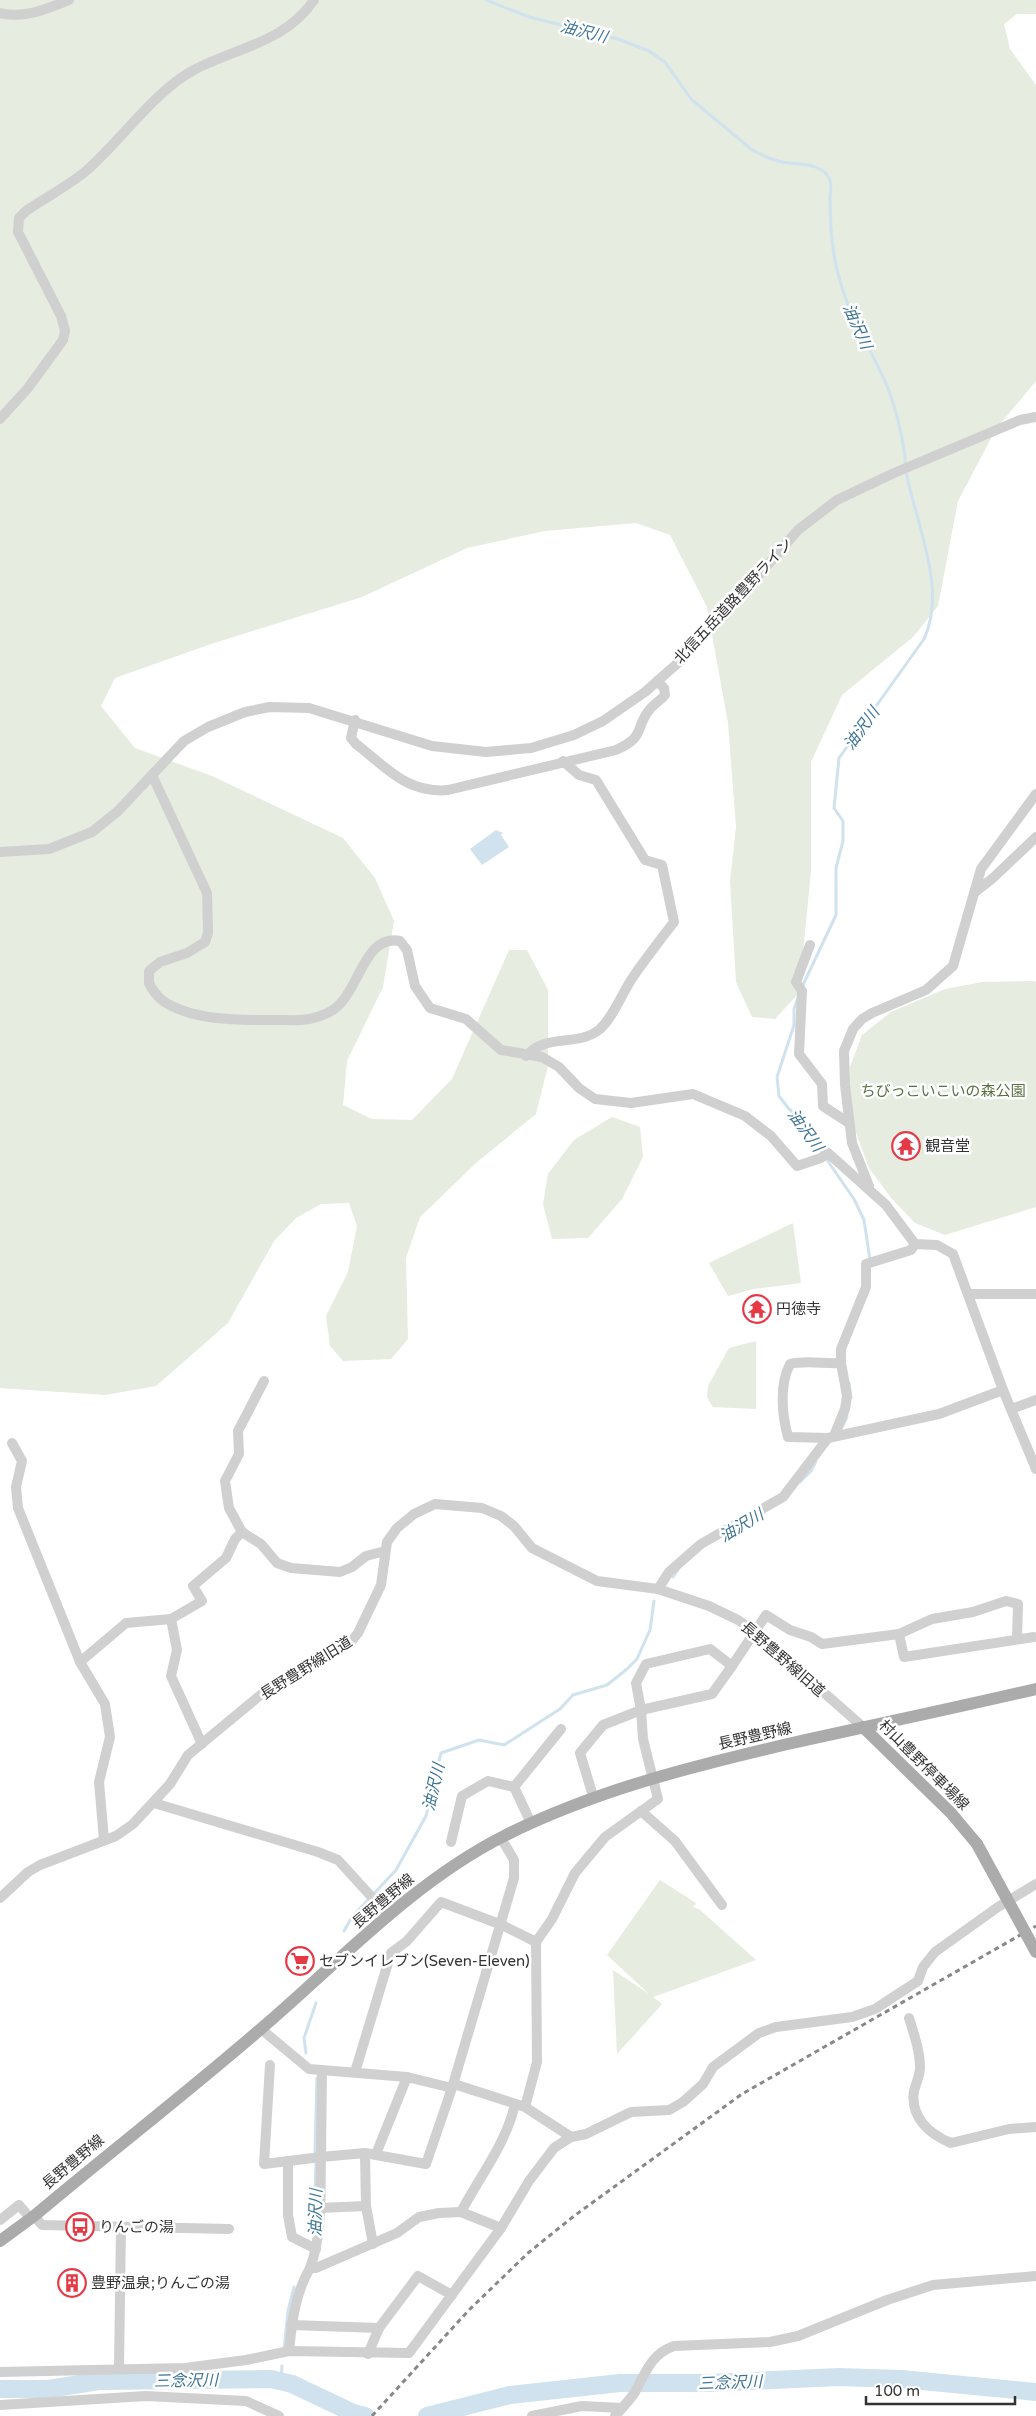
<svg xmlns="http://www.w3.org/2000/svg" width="1036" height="2416" font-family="'Varela Round','Noto Sans JP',sans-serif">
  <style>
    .green { fill: #e6ecdf }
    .water { fill: #cfe2ee }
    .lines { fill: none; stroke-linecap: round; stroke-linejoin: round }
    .stream { stroke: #cfe2ee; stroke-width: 3 }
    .river { stroke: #cfe2ee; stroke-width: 18 }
    .minor { stroke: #d0d0d0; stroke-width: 10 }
    .major { stroke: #ababab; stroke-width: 12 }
    .rail { stroke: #888; stroke-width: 3; stroke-dasharray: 5 4; stroke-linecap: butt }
    .major-bridge { stroke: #ababab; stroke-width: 12 }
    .labels { text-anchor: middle; stroke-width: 5; stroke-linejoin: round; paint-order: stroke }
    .street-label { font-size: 15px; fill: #333; stroke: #fff }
    .park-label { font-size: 15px; fill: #56703f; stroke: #fff }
    .poi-label { font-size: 15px; fill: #333; stroke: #fff; text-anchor: start }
    .water-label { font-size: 16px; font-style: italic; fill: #3f7597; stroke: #fff }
  </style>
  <rect width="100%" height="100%" fill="#fff"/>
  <!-- green -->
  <g class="green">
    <polygon points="0,0 1036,0 1036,14 1017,14 1004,24 1010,49 1036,85 1036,381 996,429 958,501 938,606 913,637 842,695 811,762 811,871 799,993 775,1019 752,1017 736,982 730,881 736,827 728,723 707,607 670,535 636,523 545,531 467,548 362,597 211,644 115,678 101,706 135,748 212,776 343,838 375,878 394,921 383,987 347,1061 343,1105 372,1119 412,1120 452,1079 509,950 527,950 548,990 548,1066 536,1114 477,1162 420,1217 406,1258 408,1339 391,1359 343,1361 330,1346 326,1316 348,1272 357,1226 349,1203 321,1204 296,1218 274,1241 228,1323 156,1386 105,1395 0,1388"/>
    <polygon points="1033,981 1036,982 1036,1207 945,1235 915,1223 892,1199 869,1168 855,1130 848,1087 850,1067 862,1035 891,1012 945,989 982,982"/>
    <polygon points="612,1117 640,1127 643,1157 622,1199 588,1238 552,1239 543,1204 548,1174 574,1140"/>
    <polygon points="793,1223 801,1283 754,1289 728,1296 709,1263"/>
    <polygon points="756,1341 756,1409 713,1407 707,1397 708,1386 729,1348"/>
    <polygon points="660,1880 696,1903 693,1907 699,1909 756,1960 653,1997 662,2004 617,2054 613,1970 649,1994 607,1955"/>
  </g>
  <!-- water -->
  <polygon class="water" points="496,830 503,833 501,835 509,847 482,865 470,849"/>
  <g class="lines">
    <!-- stream -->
    <g class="stream">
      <path d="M486,0L529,17L618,39L649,51L665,62L691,99L751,149C761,155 771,160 782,162C797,165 818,162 828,176C833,184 830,190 830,198C830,224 831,248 838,273C848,316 873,351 889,391C896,410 901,430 904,450C906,459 905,468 907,476C917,526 947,590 924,639L839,758L834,808L843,821V841L836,868V915L802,987"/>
      <polyline points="798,998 794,1009 794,1025 777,1077 779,1096 789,1109 802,1119 816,1144 854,1199 864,1220 870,1260"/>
      <polyline points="849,1383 851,1398"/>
      <polyline points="840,1431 847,1417"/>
      <polyline points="800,1482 811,1471 816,1461"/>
      <polyline points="673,1577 678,1570"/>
      <polyline points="344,1931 352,1917 396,1870 426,1816 441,1753 479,1740 504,1745 560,1709 573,1695 607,1685 627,1669 637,1659 650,1630 654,1601"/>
      <polyline points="306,2053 304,2038 316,2003"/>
      <polyline points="315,2152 317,2078"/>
      <polyline points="314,2230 316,2161"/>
      <polyline points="284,2349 288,2311 294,2287"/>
      <polyline points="281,2381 282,2366"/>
    </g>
    <!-- river -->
    <g class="river">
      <polyline points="0,2389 48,2389 99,2381 271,2379 292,2384 353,2413 365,2416"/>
      <polyline points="427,2416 510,2395 620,2383 710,2383 839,2377 901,2379 1036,2392"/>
    </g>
    <!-- minor -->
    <g class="minor">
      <path d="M0,13C25,19 46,9 69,0"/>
      <path d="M0,419L28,388L63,340L65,331L61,316L18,232L19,218L26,211C45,198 68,186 86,171C121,141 154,91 194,70C235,48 285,43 314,0"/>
      <path d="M355,720L351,738L356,744C386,767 407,794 448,790L616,750C647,736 634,728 650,709C654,704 661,700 665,695L664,688L657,681"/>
      <path d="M152,775L207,893L208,933L205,942L187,953L160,962L149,971V983C152,990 157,996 163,1001C195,1022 242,1020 278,1020C288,1020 299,1021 309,1019C319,1017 332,1012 339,1005C360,985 366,934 400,941L407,950L415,986L430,1008L466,1019L501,1050L542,1057L559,1067L579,1088L595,1099L631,1103L693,1094L745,1116L771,1136L797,1166L821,1158L828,1153L886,1205L915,1244L937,1245L953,1254L1003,1390L1036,1469"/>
      <polyline points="0,852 49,849 92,832 118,811 184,741 208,727 245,712 270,707 309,708 432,746 486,752 531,748 574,735 603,721 645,692 679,662 725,614 798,530 837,500 894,473 1020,420 1036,417"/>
      <polyline points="975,892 993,878 1036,837"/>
      <polyline points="810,945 796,982 802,991 799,1054 822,1084 823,1106 849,1123"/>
      <path d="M526,1056C547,1032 577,1048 600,1029C614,1016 622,993 633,977C646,958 660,940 674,922L662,865L645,860L596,780L579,775L563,761"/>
      <polyline points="869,1186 852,1143 845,1085 844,1051 853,1029 862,1019 872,1013 926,990 953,966 981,869 1036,794"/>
      <polyline points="969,1294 1036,1294"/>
      <polyline points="1011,1409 1036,1400"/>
      <polyline points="834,1436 845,1409 847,1396 841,1363 841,1349 866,1287 866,1264 911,1250 915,1244"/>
      <path d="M828,1438L788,1437C782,1415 779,1385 790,1364C805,1360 824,1364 841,1363"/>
      <polyline points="12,1443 22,1461 16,1487 18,1508 80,1662 105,1704 110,1737 99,1782 104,1840"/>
      <polyline points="242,1532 229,1508 225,1481 239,1454 238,1431 264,1381"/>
      <polyline points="658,1589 669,1572 701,1544 783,1497 828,1438 939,1414 1003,1390"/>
      <polyline points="171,1619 177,1650 171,1676 202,1744"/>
      <polyline points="899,1634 904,1657 1034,1637"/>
      <polyline points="80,1662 126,1623 171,1619 202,1601 193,1586 226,1558 235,1539 242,1532 261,1544 277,1563 291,1568 340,1572 352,1567 366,1556 385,1551"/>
      <polyline points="593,1796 580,1753 603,1725 641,1710 712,1694 732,1666"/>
      <polyline points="154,1803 318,1852 338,1860 389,1916"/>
      <polyline points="641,1811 675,1841 722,1905"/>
      <polyline points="531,1823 514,1787 561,1729"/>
      <polyline points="451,1842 462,1796 488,1781 514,1787"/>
      <polyline points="0,1898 28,1872 40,1865 116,1836 133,1824 170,1784 188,1755 275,1683 306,1669 350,1643 358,1633 381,1585 387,1542 397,1528 414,1514 435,1504 482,1508 501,1516 514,1526 532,1548 597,1581 658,1589 709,1606 738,1620 754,1631 863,1727"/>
      <path d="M909,2018C914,2034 920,2051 920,2068C920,2075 916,2083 914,2091C910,2117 929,2134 951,2143L1009,2129L1036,2127"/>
      <polyline points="261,2029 309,2069 407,2077 452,2088 514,1878 514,1860 501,1838"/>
      <path d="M270,2065L264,2164L321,2157C320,2194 323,2233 310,2268"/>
      <polyline points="322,2070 321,2157 365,2153 366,2206 373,2244"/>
      <polyline points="355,2072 391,1953 407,1941 441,1902 502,1925 536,1942"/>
      <polyline points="454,2084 522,2106"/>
      <polyline points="571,2137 525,2107 537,2062 536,1942 552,1919 575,1873 605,1837 658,1799 643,1739 641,1710 636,1683 646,1664 710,1649 732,1666 766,1615 790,1630 811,1637 822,1644 899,1634 932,1619 973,1612 1006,1601 1018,1604 1017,1639"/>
      <polyline points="365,2153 426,2164 452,2088"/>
      <polyline points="376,2154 407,2077"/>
      <polyline points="288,2161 288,2215 292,2237 316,2249"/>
      <polyline points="319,2208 366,2206"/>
      <path d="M461,2212C480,2176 506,2144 515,2104"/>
      <polyline points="34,2216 42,2225 229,2229"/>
      <polyline points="0,2220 19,2205 31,2219"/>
      <polyline points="291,2325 379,2328 418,2276 452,2295"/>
      <path d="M289,2351C292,2321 295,2294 310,2268H316L397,2233L419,2217L439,2213L461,2212L501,2228"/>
      <polyline points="368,2354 379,2328"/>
      <polyline points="119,2368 121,2225"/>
      <polyline points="0,2372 185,2368 246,2360 289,2351 409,2353 501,2228 529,2181 554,2148 571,2137 586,2134 631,2112 669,2110 683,2102 703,2084 713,2067 759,2033 776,2027 852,2017 875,2009 918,1981 923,1967 935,1952 998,1907 1036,1884"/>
      <polyline points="0,2405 146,2396 246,2401 279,2416"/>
      <polyline points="532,2416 582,2406 622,2408"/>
      <path d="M615,2416C622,2408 630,2400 635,2392C646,2372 651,2354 674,2346L770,2342L798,2336L887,2300L933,2285L1036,2276"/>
    </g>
    <!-- major -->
    <g class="major">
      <polyline points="863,1727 951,1813 977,1844"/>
      <path d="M0,2241L34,2216C110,2152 188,2092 263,2027C340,1961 413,1882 504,1836C596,1790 693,1766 792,1743C873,1725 955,1708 1036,1689"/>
    </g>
    <!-- rail -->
    <polyline class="rail" points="372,2416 469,2310 528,2253 574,2216 742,2094 1036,1926"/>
    <!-- major-bridge -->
    <polyline class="major-bridge" points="977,1844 1036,1952"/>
  </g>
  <!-- icons -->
  <defs>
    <symbol id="temple-ring" viewBox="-11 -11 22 22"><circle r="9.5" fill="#fff" stroke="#e63946" stroke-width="1.5"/><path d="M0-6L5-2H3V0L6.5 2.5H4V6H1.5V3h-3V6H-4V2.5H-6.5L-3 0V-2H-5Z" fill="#e63946"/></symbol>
    <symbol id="supermarket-ring" viewBox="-11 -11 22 22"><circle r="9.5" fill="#fff" stroke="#e63946" stroke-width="1.5"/><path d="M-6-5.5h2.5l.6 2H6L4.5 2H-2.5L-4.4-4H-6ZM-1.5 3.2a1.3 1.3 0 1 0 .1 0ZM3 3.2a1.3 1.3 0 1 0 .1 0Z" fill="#e63946"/></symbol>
    <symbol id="bus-ring" viewBox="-11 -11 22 22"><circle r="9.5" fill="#fff" stroke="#e63946" stroke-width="1.5"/><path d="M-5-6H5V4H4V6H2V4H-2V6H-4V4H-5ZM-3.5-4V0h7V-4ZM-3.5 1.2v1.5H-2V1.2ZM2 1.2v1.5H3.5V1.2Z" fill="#e63946"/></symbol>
    <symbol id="building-ring" viewBox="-11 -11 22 22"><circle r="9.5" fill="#fff" stroke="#e63946" stroke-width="1.5"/><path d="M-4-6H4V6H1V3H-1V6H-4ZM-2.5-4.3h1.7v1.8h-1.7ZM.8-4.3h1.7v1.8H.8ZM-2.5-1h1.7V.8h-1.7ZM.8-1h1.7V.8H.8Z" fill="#e63946"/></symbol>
  </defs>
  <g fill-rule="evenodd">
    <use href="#temple-ring" x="890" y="1130" width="32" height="32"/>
    <use href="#temple-ring" x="741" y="1293" width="32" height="32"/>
    <use href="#supermarket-ring" x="284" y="1945" width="32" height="32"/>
    <use href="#bus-ring" x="64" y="2211" width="32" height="32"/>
    <use href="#building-ring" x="56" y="2267" width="32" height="32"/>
  </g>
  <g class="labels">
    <!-- street labels -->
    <g class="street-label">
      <text transform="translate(733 601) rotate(-47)" y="5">北信五岳道路豊野ライン</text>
      <text transform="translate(783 1659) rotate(41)" y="5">長野豊野線旧道</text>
      <text transform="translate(306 1668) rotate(-32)" y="5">長野豊野線旧道</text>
      <text transform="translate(755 1736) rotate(-13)" y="5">長野豊野線</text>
      <text transform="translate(924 1765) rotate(45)" y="5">村山豊野停車場線</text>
      <text transform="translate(383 1901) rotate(-40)" y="5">長野豊野線</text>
      <text transform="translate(73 2162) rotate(-40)" y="5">長野豊野線</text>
    </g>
    <!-- park labels -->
    <g class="park-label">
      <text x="943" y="1096">ちびっこいこいの森公園</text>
    </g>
    <!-- poi labels -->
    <g class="poi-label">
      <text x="925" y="1151">観音堂</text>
      <text x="776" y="1314">円徳寺</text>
      <text x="319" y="1966">セブンイレブン(Seven-Eleven)</text>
      <text x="99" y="2232">りんごの湯</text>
      <text x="91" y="2288">豊野温泉;りんごの湯</text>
    </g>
    <!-- water labels -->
    <g class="water-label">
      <text transform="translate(584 31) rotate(14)" y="6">油沢川</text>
      <text transform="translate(858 326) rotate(66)" y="6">油沢川</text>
      <text transform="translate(861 728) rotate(-54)" y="6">油沢川</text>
      <text transform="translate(806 1130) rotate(54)" y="6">油沢川</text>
      <text transform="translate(741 1525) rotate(-31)" y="6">油沢川</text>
      <text transform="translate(433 1787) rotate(-77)" y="6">油沢川</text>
      <text transform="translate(315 2213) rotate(-89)" y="6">油沢川</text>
      <text transform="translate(186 2380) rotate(-1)" y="6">三念沢川</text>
      <text transform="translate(730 2382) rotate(-2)" y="6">三念沢川</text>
    </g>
  </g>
  <!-- scale -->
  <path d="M866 2396v8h149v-8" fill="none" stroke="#333333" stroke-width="2.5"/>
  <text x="874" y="2396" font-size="15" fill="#333333" stroke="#ffffff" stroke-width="4" paint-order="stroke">100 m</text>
</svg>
